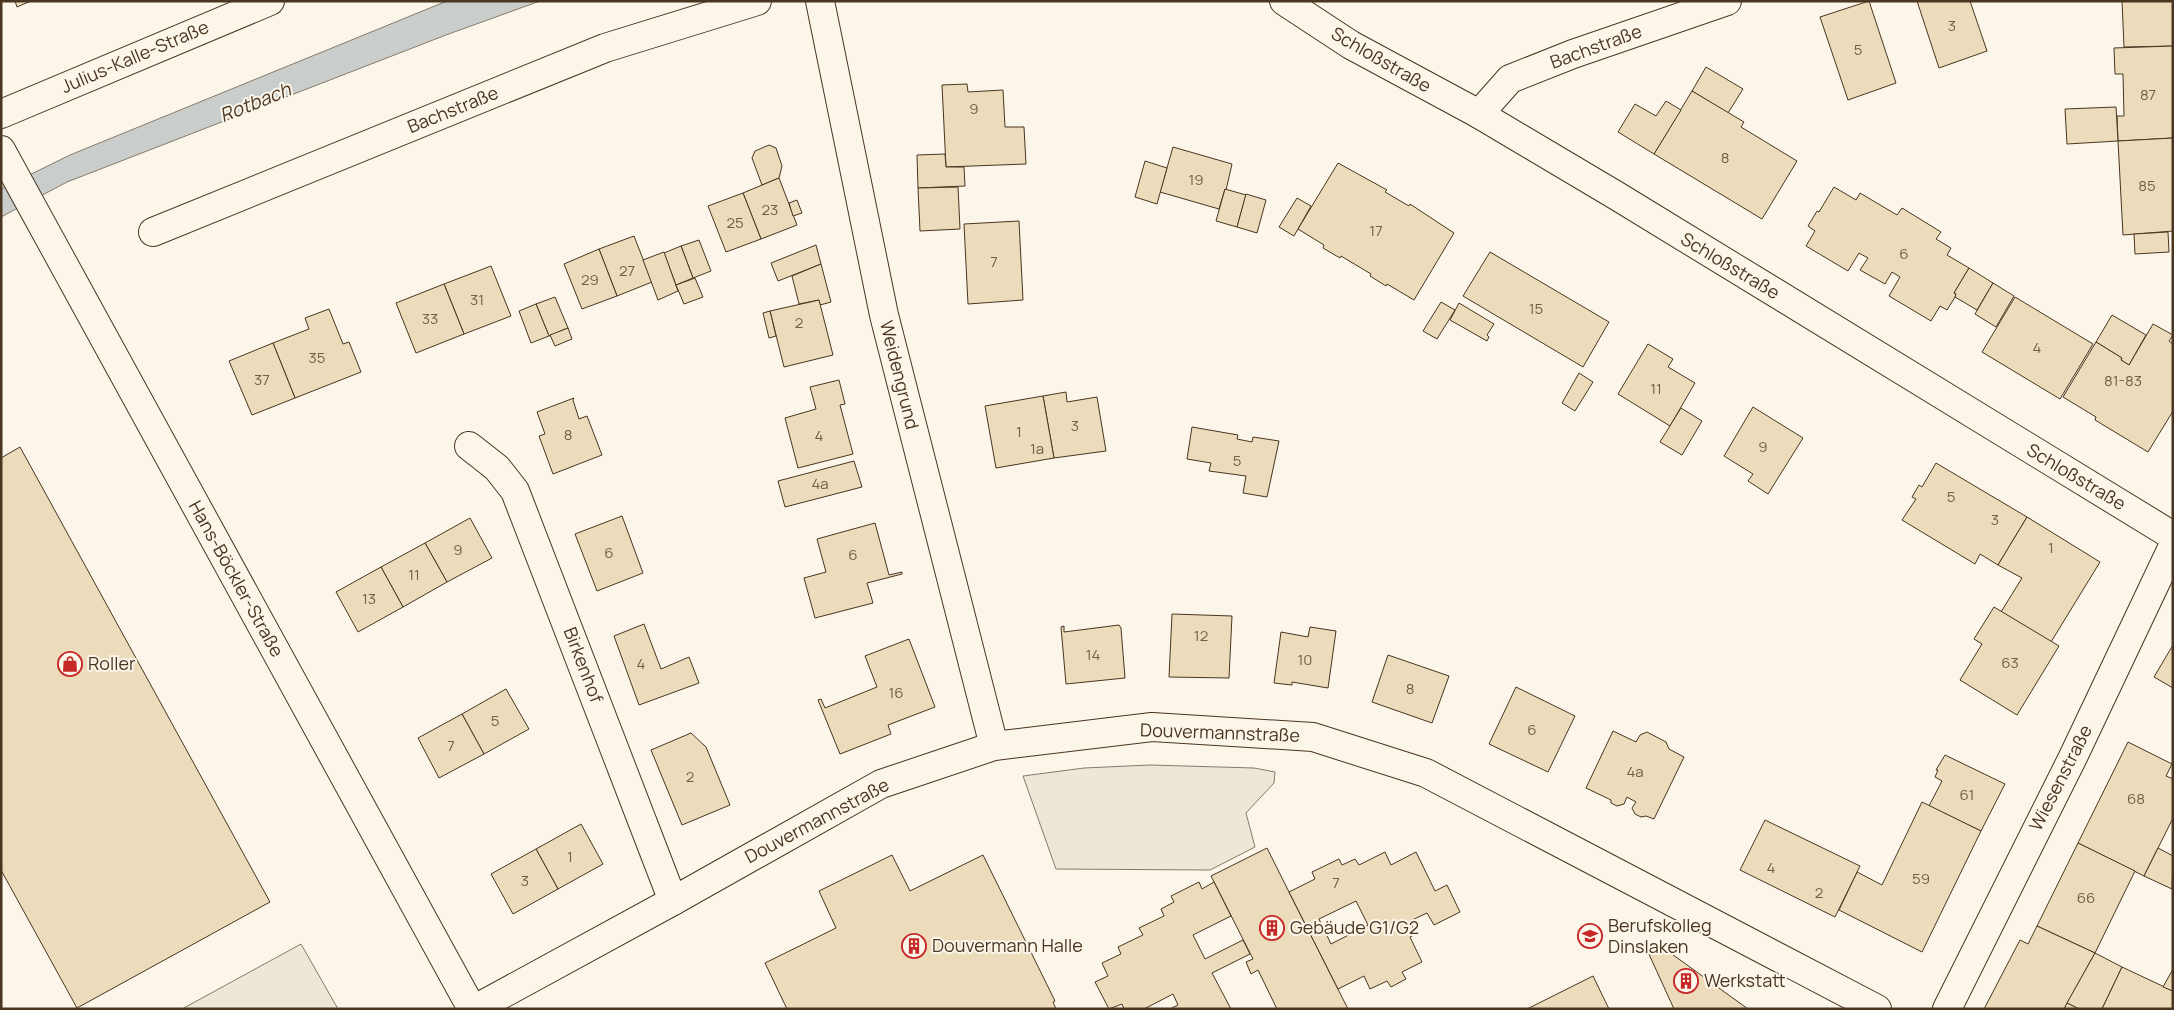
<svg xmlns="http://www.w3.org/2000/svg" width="2174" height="1010" font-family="Manrope,sans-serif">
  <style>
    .parking { fill: #ede7d9; stroke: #887966 }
    .water { fill: #c9cecd; stroke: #887966 }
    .building { fill: #ecdcbc; stroke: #4a3520; fill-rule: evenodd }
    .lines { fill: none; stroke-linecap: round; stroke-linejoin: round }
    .street-casing { stroke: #4a3520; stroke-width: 30 }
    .secondary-casing { stroke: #4a3520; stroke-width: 30 }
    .street { stroke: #fbf6e9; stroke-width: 28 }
    .secondary { stroke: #fbf6e9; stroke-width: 28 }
    .labels { text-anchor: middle; stroke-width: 4; stroke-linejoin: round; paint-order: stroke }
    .number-label { font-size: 15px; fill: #725f47 }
    .street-label { font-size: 18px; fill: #4a3520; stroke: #fbf6e9 }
    .poi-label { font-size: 18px; fill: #4a3520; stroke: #fbf6e9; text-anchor: start }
    .water-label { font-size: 19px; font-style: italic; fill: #4a3520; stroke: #fbf6e9 }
  </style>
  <rect width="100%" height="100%" fill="#fbf6e9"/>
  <!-- parking -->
  <g class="parking">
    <polygon points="1150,765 1254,768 1275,772 1274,783 1246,813 1255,847 1210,870 1056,869 1023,776 1084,768"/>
    <polygon points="301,944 338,1009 182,1009"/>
  </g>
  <!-- water -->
  <polygon class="water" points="447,1 540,1 446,35 67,182 1,217 1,189 70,155"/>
  <!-- building -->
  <g class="building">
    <polygon points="15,1 31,1 17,7"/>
    <polygon points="1869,1 1896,83 1848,100 1820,17"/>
    <polygon points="1917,1 1970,1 1987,51 1939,68"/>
    <polygon points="2122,1 2173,1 2173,46 2124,47"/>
    <polygon points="2173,46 2173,138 2118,141 2117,116 2124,116 2123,74 2115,74 2114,48"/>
    <polygon points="1706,67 1743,89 1728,113 1692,91"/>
    <polygon points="967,84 968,92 1003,90 1005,127 1024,127 1026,164 946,167 942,85"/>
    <polygon points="1692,91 1744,122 1741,127 1797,161 1762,219 1654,154"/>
    <polygon points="1666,101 1681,110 1654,154 1618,132 1635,104 1656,116"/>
    <polygon points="2116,107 2118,141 2067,144 2065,109"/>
    <polygon points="2173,138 2173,231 2123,235 2118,141"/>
    <polygon points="769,145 776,148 782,166 779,178 762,185 752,158 755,151"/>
    <polygon points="1173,147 1232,164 1226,190 1225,189 1219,209 1160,192"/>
    <polygon points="945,154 946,167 964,167 965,186 918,188 917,155"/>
    <polygon points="1145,161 1167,168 1157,204 1135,197"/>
    <polygon points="1338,163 1387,190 1385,192 1409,206 1410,204 1454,233 1414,300 1387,284 1386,286 1370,276 1371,274 1341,256 1340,258 1323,248 1324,245 1298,229"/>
    <polygon points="779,178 797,225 761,239 743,193"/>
    <polygon points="958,187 960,229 920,231 918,188"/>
    <polygon points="1834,187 1856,200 1860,193 1897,215 1902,208 1941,232 1936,239 1951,248 1947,255 1969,268 1954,293 1956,294 1955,297 1947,310 1940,306 1931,321 1889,296 1900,277 1892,272 1885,284 1860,270 1868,258 1859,253 1848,271 1806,246 1815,231 1808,226 1817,211 1819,212"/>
    <polygon points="1225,189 1246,195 1237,227 1216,221"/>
    <polygon points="743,193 761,239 726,252 708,206"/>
    <polygon points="1246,194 1266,200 1257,233 1237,227"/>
    <polygon points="1297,198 1311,206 1294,236 1279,227"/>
    <polygon points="797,200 802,213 793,216 789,203"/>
    <polygon points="1019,221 1023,300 968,304 964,224"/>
    <polygon points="2168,232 2169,252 2135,254 2134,234"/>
    <polygon points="634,236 652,282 617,296 599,249"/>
    <polygon points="699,240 711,271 693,278 681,246"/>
    <polygon points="816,245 821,264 778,281 771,263"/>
    <polygon points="681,246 693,278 676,285 664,253"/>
    <polygon points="599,249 617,296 582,309 564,264"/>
    <polygon points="664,252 678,291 658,300 643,260"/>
    <polygon points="1490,252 1609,322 1583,367 1463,296"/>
    <polygon points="821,264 831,302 820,305 819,300 799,304 792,276"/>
    <polygon points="491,266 511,316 464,334 444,284"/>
    <polygon points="1969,268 1993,283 1977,310 1955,297 1956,294 1954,293"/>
    <polygon points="695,278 703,297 684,304 676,285"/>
    <polygon points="1993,283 2014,296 1996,327 1975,314"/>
    <polygon points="444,284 464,334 416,353 396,303"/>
    <polygon points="555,297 568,328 549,336 536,304"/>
    <polygon points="2015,297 2093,344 2060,399 1982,352"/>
    <polygon points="819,300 833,355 784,367 770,311"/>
    <polygon points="1441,302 1455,310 1437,339 1423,331"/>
    <polygon points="1459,303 1494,324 1487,335 1489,337 1487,341 1450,320"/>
    <polygon points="536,304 549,336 531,343 519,311"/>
    <polygon points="329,309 343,344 349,342 361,372 295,398 273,343 309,329 305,318"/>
    <polygon points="770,311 776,336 769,338 763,313"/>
    <polygon points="2112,315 2146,335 2129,365 2121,360 2122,358 2096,342"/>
    <polygon points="2153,324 2173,335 2169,341 2173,344 2173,411 2148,452 2095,420 2096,417 2063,397 2096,342 2122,358 2121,360 2129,365"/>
    <polygon points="568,328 572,339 555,346 550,335"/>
    <polygon points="273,343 295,398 252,415 229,361"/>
    <polygon points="1648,344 1673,359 1668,367 1695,383 1670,426 1618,394"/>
    <polygon points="1579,373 1593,382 1575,411 1562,403"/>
    <polygon points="839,380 845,404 840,405 853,454 798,468 785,418 816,409 810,387"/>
    <polygon points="1066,392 1067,402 1097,397 1106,451 1054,458 1043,396"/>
    <polygon points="1043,396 1054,458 996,468 985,406"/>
    <polygon points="574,398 573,400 579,419 587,416 602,455 553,474 539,436 545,434 537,412"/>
    <polygon points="1753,407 1803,438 1768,494 1748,481 1753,474 1724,456"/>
    <polygon points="1681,408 1702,421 1682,455 1660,442"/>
    <polygon points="1192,427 1238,435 1237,439 1252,442 1253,437 1279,441 1267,497 1243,493 1246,476 1209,471 1211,463 1187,459"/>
    <polygon points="20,447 270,902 77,1008 1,870 1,458"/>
    <polygon points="854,461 862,487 785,507 778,481"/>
    <polygon points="1936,463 2027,517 1998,565 1980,554 1975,564 1902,520 1916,499 1912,497 1919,485 1922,487"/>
    <polygon points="622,516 643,573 597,591 575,534"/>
    <polygon points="2027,517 2100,562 2051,642 2001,612 2022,578 1998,565"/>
    <polygon points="470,518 492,558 447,582 425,543"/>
    <polygon points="875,523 889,575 902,572 902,574 867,583 873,603 815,618 804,578 826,572 817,539"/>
    <polygon points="425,543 447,582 403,607 381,567"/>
    <polygon points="381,567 403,607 358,632 336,592"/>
    <polygon points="1994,607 2059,646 2017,715 1960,680 1982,644 1974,639"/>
    <polygon points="1172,614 1232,616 1229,678 1169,677"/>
    <polygon points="644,624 661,669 689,657 699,683 639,705 614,636"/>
    <polygon points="1119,625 1121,628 1125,678 1066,684 1061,627 1064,626 1064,632"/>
    <polygon points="1310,627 1336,631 1328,688 1292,682 1292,685 1274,683 1281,632 1308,637"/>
    <polygon points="909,639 935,707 888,725 891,734 840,754 818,700 821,699 825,708 877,687 865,656"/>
    <polygon points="2173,645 2173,688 2154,677"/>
    <polygon points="1388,655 1449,676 1432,723 1372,702"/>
    <polygon points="1516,687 1575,716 1548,772 1489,744"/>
    <polygon points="506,689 529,729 484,754 462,714"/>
    <polygon points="462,714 484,754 439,778 418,738"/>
    <polygon points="1613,731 1636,742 1640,735 1647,732 1666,742 1669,749 1684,757 1654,819 1646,816 1641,817 1635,814 1632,808 1636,802 1627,797 1624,804 1617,806 1611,803 1611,800 1586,788"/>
    <polygon points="691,733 706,747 730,805 682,825 651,750"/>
    <polygon points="2128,742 2172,764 2166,776 2173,779 2173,818 2144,876 2078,843"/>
    <polygon points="1945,755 2005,784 1981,831 1929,806 1942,781 1935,777 1938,770 1936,770"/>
    <polygon points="1922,802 1981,831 1922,952 1839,910 1857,872 1882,885"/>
    <polygon points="1765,820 1860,866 1835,917 1740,870"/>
    <polygon points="581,824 603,864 558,889 536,849"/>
    <polygon points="2078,843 2135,871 2095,953 2037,926"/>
    <polygon points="1267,848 1289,892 1348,1009 1277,1009 1258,970 1251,974 1246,962 1253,959 1211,876"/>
    <polygon points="2158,848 2173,856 2172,889 2144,876"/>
    <polygon points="536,849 558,889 513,914 491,874"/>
    <path d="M1385,852L1391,865L1416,852L1435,891L1447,885L1460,912L1434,925L1427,913L1410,921L1416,934L1410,937L1422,962L1402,972L1406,979L1391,987L1387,981L1370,989L1364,976L1338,989L1289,892L1315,879L1312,872L1339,859L1342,865L1355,859L1359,865ZM1356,901L1368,925L1331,944L1319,919Z"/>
    <polygon points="892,855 910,891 983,855 1055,1001 1053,1002 1056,1009 787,1009 765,963 836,928 819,891"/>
    <polygon points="1199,882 1202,889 1214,882 1231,916 1193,935 1205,959 1243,940 1250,954 1212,973 1231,1009 1170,1009 1178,1005 1173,994 1144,1009 1124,1009 1122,1004 1109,1009 1095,982 1108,976 1102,963 1121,954 1118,947 1143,935 1139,928 1164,916 1161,909 1174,902 1171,896"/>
    <polygon points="2037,926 2095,953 2064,1009 1984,1009 2020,940 2028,944"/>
    <polygon points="1651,944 1658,944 1748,1009 1674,1009 1648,952 1648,948"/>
    <polygon points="2095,953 2122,967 2102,1009 2079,1009 2067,1003"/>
    <polygon points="2122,967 2173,991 2173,1009 2102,1009"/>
    <polygon points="2173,969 2173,991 2163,987"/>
    <polygon points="1593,976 1609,1009 1527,1009"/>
    <polygon points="2067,1003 2079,1009 2064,1009"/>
  </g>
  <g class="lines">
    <defs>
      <g id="street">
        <polyline points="820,1 884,315 994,746"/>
        <polyline points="1284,1 1351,45 1479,114 1617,196 2173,536"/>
        <polyline points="1,114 270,1"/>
        <polyline points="1479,114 1510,79 1573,54 1727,1"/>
        <polyline points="153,232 605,48 757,1"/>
        <polyline points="469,446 497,468 515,491 673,901"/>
        <polyline points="475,1009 673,901 881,784 994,746 1152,727 1313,737 1426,773 1877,1009"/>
        <polyline points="1947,1009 2073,757 2173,546"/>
      </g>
      <polyline id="secondary" points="1,150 472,1009"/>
    </defs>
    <!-- street casing -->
    <use href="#street" class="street-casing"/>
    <!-- secondary casing -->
    <use href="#secondary" class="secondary-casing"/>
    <!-- street -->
    <use href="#street" class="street"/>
    <!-- secondary -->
    <use href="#secondary" class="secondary"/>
  </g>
  <!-- icons -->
  <defs>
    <symbol id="shop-ring" viewBox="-11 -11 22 22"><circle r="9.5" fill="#fbf6e9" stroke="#c62828" stroke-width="1.5"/><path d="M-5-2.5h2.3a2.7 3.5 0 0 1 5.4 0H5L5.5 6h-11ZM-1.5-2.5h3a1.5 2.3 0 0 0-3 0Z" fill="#c62828"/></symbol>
    <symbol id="building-ring" viewBox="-11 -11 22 22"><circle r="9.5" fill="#fbf6e9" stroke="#c62828" stroke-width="1.5"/><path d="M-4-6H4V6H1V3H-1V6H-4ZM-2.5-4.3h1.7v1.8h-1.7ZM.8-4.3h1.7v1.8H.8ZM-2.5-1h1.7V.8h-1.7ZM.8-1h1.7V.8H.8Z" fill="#c62828"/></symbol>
    <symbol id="school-ring" viewBox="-11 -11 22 22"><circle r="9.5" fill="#fbf6e9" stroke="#c62828" stroke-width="1.5"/><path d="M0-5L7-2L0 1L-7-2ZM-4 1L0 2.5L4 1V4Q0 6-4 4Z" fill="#c62828"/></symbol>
  </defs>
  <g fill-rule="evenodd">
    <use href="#shop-ring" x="56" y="650" width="28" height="28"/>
    <use href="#building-ring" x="1258" y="914" width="28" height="28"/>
    <use href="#school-ring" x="1576" y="922" width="28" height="28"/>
    <use href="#building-ring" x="900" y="932" width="28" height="28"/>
    <use href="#building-ring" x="1672" y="967" width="28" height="28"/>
  </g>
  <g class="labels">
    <!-- number labels -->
    <g class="number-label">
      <text x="1952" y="31">3</text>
      <text x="1858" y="55">5</text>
      <text x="2148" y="100">87</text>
      <text x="974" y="114">9</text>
      <text x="1725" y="163">8</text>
      <text x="1196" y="185">19</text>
      <text x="2147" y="191">85</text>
      <text x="770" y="215">23</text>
      <text x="735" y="228">25</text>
      <text x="1376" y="236">17</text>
      <text x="1904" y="259">6</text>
      <text x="994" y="267">7</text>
      <text x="627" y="276">27</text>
      <text x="590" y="285">29</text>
      <text x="477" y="305">31</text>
      <text x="1536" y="314">15</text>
      <text x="430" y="324">33</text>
      <text x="799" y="328">2</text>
      <text x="2037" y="353">4</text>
      <text x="317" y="363">35</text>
      <text x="262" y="385">37</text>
      <text x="2123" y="386">81-83</text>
      <text x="1656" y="394">11</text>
      <text x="1075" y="431">3</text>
      <text x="1019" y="437">1</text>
      <text x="568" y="440">8</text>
      <text x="819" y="441">4</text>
      <text x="1763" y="452">9</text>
      <text x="1037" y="454">1a</text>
      <text x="1237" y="466">5</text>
      <text x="820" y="489">4a</text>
      <text x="1951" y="502">5</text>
      <text x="1995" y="525">3</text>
      <text x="2051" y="553">1</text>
      <text x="458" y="555">9</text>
      <text x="609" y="558">6</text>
      <text x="853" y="560">6</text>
      <text x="414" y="580">11</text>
      <text x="369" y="604">13</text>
      <text x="1201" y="641">12</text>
      <text x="1093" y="660">14</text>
      <text x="1305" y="665">10</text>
      <text x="2010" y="668">63</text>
      <text x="641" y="669">4</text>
      <text x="1410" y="694">8</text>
      <text x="896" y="698">16</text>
      <text x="495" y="726">5</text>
      <text x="1532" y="735">6</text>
      <text x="451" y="751">7</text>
      <text x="1635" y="777">4a</text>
      <text x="690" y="782">2</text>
      <text x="1967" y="800">61</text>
      <text x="2136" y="804">68</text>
      <text x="570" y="862">1</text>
      <text x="1771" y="873">4</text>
      <text x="1921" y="884">59</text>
      <text x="525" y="886">3</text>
      <text x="1336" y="888">7</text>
      <text x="1819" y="898">2</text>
      <text x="2086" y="903">66</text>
    </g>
    <!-- street labels -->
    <g class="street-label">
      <text transform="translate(1596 47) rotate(-20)" y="6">Bachstraße</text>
      <text transform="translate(135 57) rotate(-23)" y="6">Julius-Kalle-Straße</text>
      <text transform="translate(1381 60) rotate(30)" y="6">Schloßstraße</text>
      <text transform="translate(453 110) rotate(-22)" y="6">Bachstraße</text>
      <text transform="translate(1730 266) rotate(31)" y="6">Schloßstraße</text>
      <text transform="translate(899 375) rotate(76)" y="6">Weidengrund</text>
      <text transform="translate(2076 477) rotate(31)" y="6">Schloßstraße</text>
      <text transform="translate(236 579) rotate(61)" y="6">Hans-Böckler-Straße</text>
      <text transform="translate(583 665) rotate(69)" y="6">Birkenhof</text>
      <text transform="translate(1220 733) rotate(2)" y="6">Douvermannstraße</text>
      <text transform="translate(2061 778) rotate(-63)" y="6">Wiesenstraße</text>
      <text transform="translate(817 821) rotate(-28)" y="6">Douvermannstraße</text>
    </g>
    <!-- poi labels -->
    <g class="poi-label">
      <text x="88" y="670">Roller</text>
      <text x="1608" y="932">Berufskolleg<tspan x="1608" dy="21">Dinslaken</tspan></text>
      <text x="1290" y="934">Gebäude G1/G2</text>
      <text x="932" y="952">Douvermann Halle</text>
      <text x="1704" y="987">Werkstatt</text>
    </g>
    <!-- water labels -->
    <g class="water-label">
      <text transform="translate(255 102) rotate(-22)" y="7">Rotbach</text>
    </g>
  </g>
  <!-- border -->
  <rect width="2174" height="1010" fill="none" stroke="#4a3520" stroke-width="5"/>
</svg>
